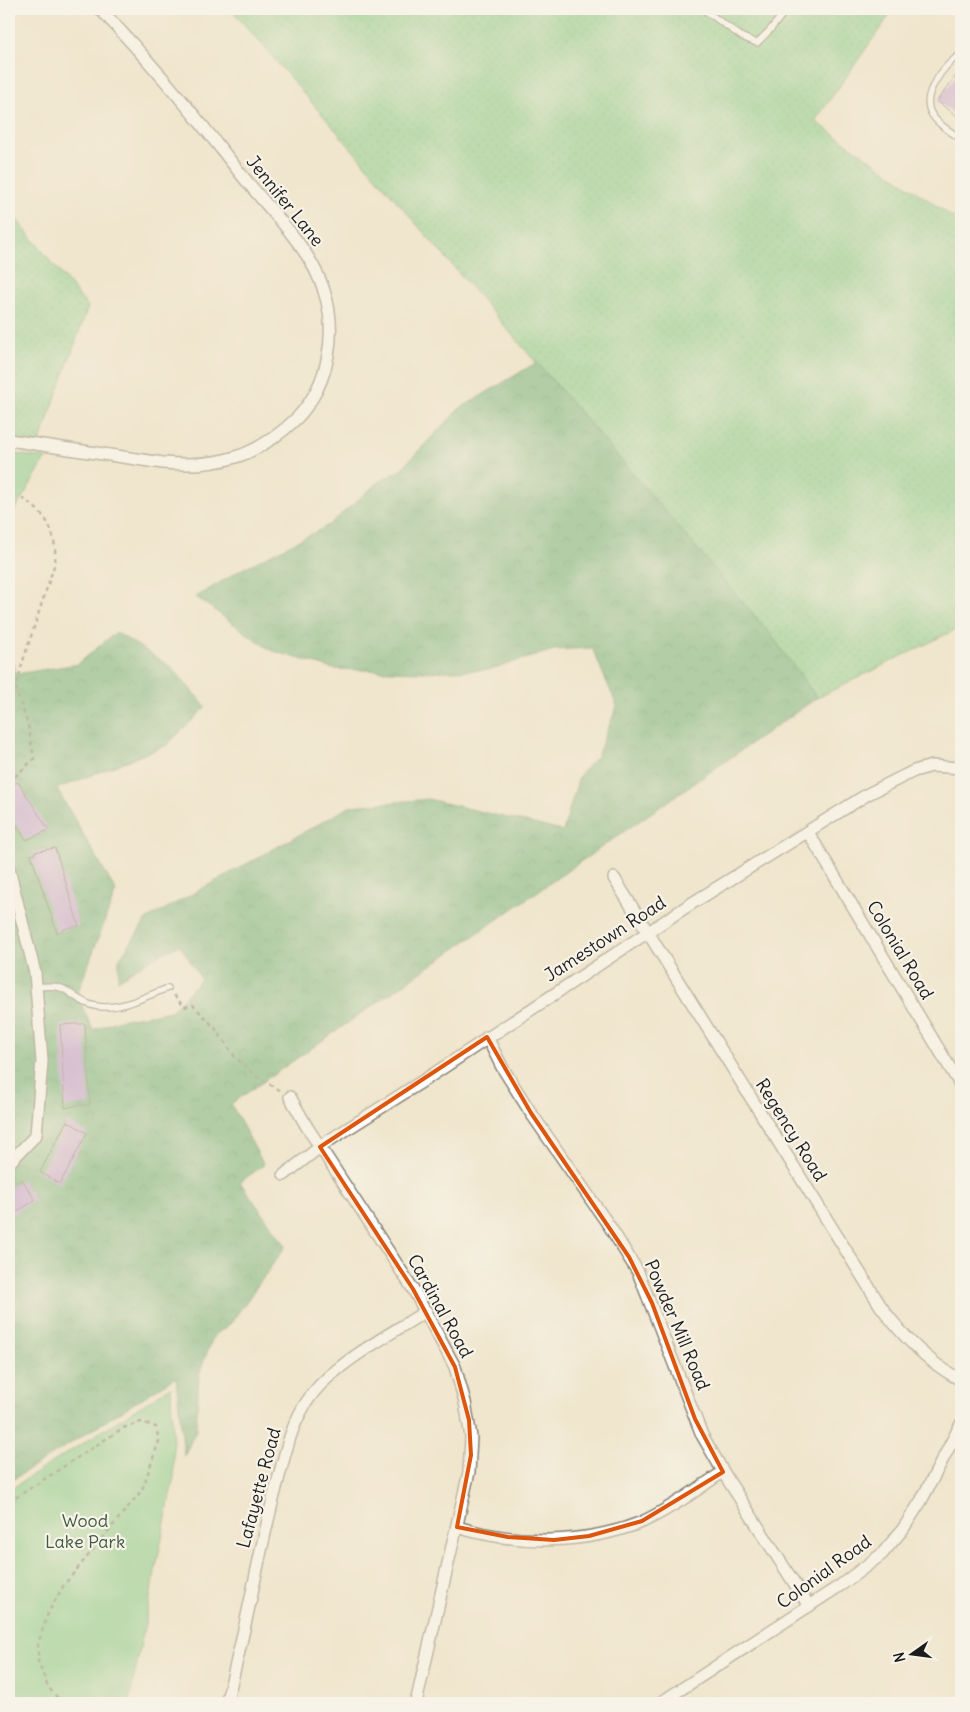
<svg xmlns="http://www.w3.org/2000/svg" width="970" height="1712" font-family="Delius,sans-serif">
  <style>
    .grass { fill: url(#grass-dots); stroke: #4e7453 }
    .forest { fill: url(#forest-crowns); stroke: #426649 }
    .park { fill: #81cd8a; stroke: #4e7453 }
    .building { fill: #bb96d6 }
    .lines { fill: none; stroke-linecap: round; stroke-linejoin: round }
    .lane-casing { stroke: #868174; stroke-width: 8 }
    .street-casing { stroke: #868174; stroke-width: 14 }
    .path { stroke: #868174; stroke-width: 2.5; stroke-dasharray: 4 4; stroke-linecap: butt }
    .lane { stroke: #fff; stroke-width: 5.5 }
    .street { stroke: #fff; stroke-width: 11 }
    .marked { fill: none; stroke: #de560d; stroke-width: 4; stroke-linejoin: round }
    .labels { text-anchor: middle; stroke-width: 4.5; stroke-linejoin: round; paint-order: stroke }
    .street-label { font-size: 18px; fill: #1c1c1c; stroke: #f7f3e8 }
    .park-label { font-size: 18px; fill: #3f5a42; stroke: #f7f3e8 }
  </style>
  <defs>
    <pattern id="grass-dots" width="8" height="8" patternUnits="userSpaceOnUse" patternTransform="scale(1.25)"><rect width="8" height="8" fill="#81cd8a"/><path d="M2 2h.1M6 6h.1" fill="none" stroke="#6faf76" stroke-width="1.8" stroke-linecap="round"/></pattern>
    <pattern id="forest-crowns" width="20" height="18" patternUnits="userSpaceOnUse" patternTransform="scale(1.25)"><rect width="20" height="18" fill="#68b076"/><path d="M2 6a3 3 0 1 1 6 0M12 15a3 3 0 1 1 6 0" fill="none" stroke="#558e60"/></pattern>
  </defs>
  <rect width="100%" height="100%" fill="#f7f3e8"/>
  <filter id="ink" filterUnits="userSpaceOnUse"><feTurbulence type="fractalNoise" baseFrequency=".02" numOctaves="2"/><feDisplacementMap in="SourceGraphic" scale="10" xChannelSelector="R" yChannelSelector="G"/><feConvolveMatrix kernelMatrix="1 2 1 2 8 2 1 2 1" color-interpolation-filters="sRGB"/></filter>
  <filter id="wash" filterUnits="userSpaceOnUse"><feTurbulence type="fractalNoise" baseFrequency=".0096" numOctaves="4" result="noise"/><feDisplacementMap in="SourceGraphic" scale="20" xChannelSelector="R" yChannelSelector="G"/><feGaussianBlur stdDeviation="1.12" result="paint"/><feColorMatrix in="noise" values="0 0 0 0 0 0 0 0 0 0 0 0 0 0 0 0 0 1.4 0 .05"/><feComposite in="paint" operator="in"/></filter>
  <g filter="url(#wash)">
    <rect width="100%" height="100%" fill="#f0e6cd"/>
    <!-- grass -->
    <g class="grass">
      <polygon points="231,9 894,9 815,121 961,223 961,627 817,698 771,635"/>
      <polygon points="9,210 88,307 39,444 9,443"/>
    </g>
    <!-- forest -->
    <polygon class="forest" points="537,362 771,635 817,698 231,1104 264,1165 240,1182 286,1246 231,1323 213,1337 199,1375 196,1431 184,1456 176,1377 9,1482 9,652 16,674 78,664 116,632 170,666 206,707 167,745 57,789 116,891 77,995 93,1030 119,1020 171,1011 201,979 180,945 153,958 118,980 119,959 147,919 351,806 428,799 563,831 579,776 597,756 617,706 592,648 554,650 488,670 419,672 333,669 270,650 196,597 242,569 329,525 378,482 399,471 459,409"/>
    <!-- park -->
    <g class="park">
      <polygon points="9,453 46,458 9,520"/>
      <polygon points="171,1387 174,1477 129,1703 9,1703 9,1490"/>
    </g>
    <g id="blocks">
      <!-- building -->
      <g class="building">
        <polygon points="961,69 961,119 937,101"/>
        <polygon points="18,782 49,830 26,840 9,813 9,786"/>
        <polygon points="55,848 79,926 67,928 57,933 31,855 35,854 34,852"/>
        <polygon points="73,1024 85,1024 90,1105 78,1105 65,1108 60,1025"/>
        <polygon points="67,1121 87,1133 60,1184 40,1172"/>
        <polygon points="22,1179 35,1200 9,1217 9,1188"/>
      </g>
    </g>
  </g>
  <g filter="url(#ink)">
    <use href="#blocks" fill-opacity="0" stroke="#868174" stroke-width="1"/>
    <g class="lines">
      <defs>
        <g id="lane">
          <polyline points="703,9 742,37 757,43 770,30 787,9"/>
          <path d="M961,54C950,61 942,70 935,82C917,112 938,123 961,139"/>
          <polyline points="9,491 10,491"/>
          <path d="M36,987C69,984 62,991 86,1003C113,1015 143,997 168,988"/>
        </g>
        <g id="street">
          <path d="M9,440L163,463C218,468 257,457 297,418C314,400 324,379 328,355C344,270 278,224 233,164C191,110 147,58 100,9"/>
          <polyline points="808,832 961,1086"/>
          <polyline points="9,869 35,973 42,1061 36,1135 9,1163"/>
          <path d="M614,878L880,1305C902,1336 927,1362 961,1380"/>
          <polyline points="487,1037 502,1067 531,1113 610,1227 638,1272 702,1435 728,1480 809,1606"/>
          <polyline points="290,1097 307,1127 413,1289 455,1367 465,1402 471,1437 469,1472 416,1703"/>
          <polyline points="284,1175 325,1143 426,1079 686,907 868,794 914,771 932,766 961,768"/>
          <path d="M457,1527C516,1545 584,1545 642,1522C671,1509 697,1489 723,1472"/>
          <path d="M226,1703C246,1632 257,1559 276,1488C286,1451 292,1414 320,1385C350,1355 391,1334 426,1311"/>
          <polyline points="660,1703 841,1585 882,1554 903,1529 921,1501 961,1424"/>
        </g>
      </defs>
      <!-- lane casing -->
      <use href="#lane" class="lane-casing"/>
      <!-- street casing -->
      <use href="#street" class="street-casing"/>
      <!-- path -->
      <g class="path">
        <path d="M9,782L34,759L28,725L16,689L22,664L55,563C57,530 46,512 18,496"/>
        <polyline points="174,995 184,1007 193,1005 215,1028 235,1057 256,1076 281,1091"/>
        <polyline points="9,1502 123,1428 141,1422 156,1427 159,1441 142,1490 64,1585 48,1613 38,1644 38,1661 48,1687 62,1703"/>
      </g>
      <!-- lane -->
      <use href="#lane" class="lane"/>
      <!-- street -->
      <use href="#street" class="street"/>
    </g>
  </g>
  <!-- marked area -->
  <path d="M0 0H970V1712H0ZM487,1037L531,1113L629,1257L652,1303L695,1419L723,1472L642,1521L589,1536L554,1540L508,1537L457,1527L471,1455L469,1420L455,1367L413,1289L320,1147Z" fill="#f0e6cd" fill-opacity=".55" fill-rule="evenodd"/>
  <path class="marked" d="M487,1037L531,1113L629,1257L652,1303L695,1419L723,1472L642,1521L589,1536L554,1540L508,1537L457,1527L471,1455L469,1420L455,1367L413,1289L320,1147Z"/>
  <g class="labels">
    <!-- street labels -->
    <g class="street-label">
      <text transform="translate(285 201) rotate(51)" y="6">Jennifer Lane</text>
      <text transform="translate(605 939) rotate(-33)" y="6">Jamestown Road</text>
      <text transform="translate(900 950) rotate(59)" y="6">Colonial Road</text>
      <text transform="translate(791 1130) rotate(58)" y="6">Regency Road</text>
      <text transform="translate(440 1306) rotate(61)" y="6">Cardinal Road</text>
      <text transform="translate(677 1325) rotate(67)" y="6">Powder Mill Road</text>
      <text transform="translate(259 1488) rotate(-75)" y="6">Lafayette Road</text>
      <text transform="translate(824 1572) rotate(-36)" y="6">Colonial Road</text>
    </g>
    <!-- park labels -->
    <g class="park-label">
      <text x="85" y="1527">Wood<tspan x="85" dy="21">Lake Park</tspan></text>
    </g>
  </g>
  <!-- margin -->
  <rect width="970" height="1712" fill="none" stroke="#f7f3e8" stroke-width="30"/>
  <!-- north arrow -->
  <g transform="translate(912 1654) rotate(256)" stroke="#f7f3e8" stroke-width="4" paint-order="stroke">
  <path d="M0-4L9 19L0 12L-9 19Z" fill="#1c1c1c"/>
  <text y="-8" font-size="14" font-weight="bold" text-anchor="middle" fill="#1c1c1c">N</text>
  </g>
</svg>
